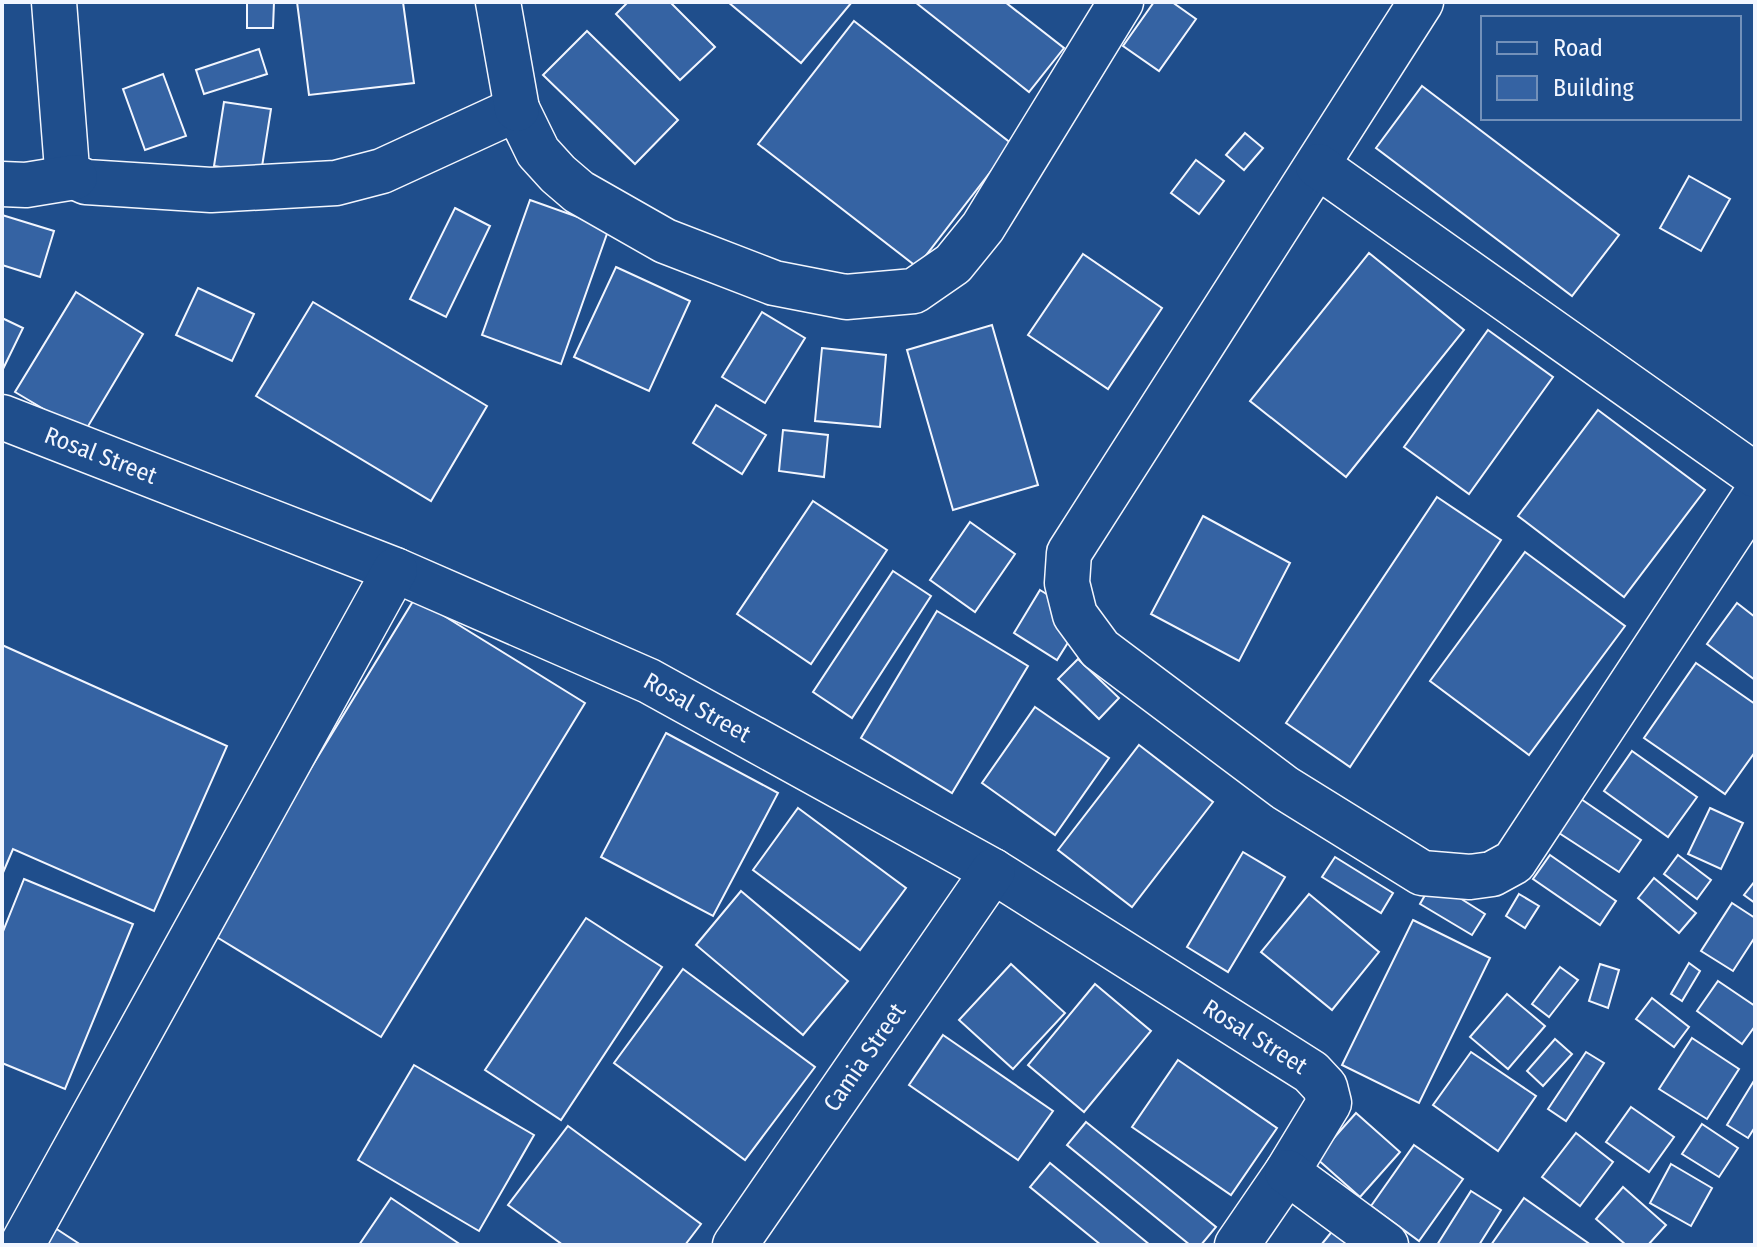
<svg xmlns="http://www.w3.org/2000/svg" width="1757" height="1247" font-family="'Fira Sans Condensed',sans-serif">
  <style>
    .building { fill: #3563a3; stroke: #f2f6ff; stroke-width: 2 }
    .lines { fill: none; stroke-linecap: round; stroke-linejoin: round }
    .minor-casing { stroke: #f2f6ff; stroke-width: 47 }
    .minor { stroke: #1f4e8c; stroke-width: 44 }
    .labels { text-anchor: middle; stroke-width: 6; stroke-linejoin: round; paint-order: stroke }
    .street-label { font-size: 24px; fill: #f2f6ff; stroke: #1f4e8c }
  </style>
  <rect width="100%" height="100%" fill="#1f4e8c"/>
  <!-- building -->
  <g class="building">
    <polygon points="247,2 274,2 273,28 247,28"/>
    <polygon points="297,2 403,2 414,83 309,95"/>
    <polygon points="628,2 670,2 715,47 680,80 616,14"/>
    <polygon points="728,2 852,2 801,63"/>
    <polygon points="915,2 1005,2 1064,48 1029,92"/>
    <polygon points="1154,2 1172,2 1196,19 1159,71 1123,46"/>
    <polygon points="854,21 1012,144 917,267 758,144"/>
    <polygon points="587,31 678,120 635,164 543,75"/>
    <polygon points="259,49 267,74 204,94 196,70"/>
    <polygon points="163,74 186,136 145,150 123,89"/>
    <polygon points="1422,86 1619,235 1572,296 1376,148"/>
    <polygon points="224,102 271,109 261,173 214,166"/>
    <polygon points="1245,133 1263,148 1244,170 1226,155"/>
    <polygon points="1196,160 1224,181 1199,214 1171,193"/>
    <polygon points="1689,176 1730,199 1701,251 1660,228"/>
    <polygon points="530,200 609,228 561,364 482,335"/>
    <polygon points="455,208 490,226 446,317 410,299"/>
    <polygon points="2,215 54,231 40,277 2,265"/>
    <polygon points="1369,253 1464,330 1346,477 1250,401"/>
    <polygon points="1083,254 1162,308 1108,389 1028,335"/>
    <polygon points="616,267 690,301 649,391 574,357"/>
    <polygon points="198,288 254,314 232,361 176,335"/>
    <polygon points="76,292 143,334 84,433 15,392"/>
    <polygon points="313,302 487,406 431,501 256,396"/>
    <polygon points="762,312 805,338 765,403 722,377"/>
    <polygon points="2,318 23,328 2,371"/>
    <polygon points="992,325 1038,485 953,510 907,350"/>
    <polygon points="1488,330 1553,377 1469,494 1404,447"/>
    <polygon points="822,348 886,355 880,427 815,421"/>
    <polygon points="716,405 766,435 742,474 693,443"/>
    <polygon points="1598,410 1705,490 1624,597 1518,516"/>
    <polygon points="783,430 828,435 824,477 779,471"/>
    <polygon points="1437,497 1501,540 1350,767 1286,723"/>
    <polygon points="813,501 887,550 811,664 737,614"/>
    <polygon points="1203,516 1290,563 1239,661 1151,614"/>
    <polygon points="970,522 1015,554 975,612 930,580"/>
    <polygon points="1525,552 1625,626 1529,755 1430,681"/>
    <polygon points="893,571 931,596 852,718 813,692"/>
    <polygon points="1040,590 1084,617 1057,660 1014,633"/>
    <polygon points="415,598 585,703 381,1037 210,933"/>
    <polygon points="1737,603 1755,617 1755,680 1707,644"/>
    <polygon points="937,611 1028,666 952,793 861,738"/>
    <polygon points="2,645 227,746 154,911 13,849 2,875"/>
    <polygon points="1078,659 1119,698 1099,719 1058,679"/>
    <polygon points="1696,663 1755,704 1755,752 1725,794 1644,738"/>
    <polygon points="1035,707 1109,758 1055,835 982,783"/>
    <polygon points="666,733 778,793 713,916 601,857"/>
    <polygon points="1139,745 1213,802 1132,907 1058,850"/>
    <polygon points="1632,751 1697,797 1668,837 1604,791"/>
    <polygon points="1581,799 1641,840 1619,872 1559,833"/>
    <polygon points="798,808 906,888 860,950 753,870"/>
    <polygon points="1710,808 1743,823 1721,869 1688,854"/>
    <polygon points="1243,852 1285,877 1228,972 1187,947"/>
    <polygon points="1550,855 1616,901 1600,925 1533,879"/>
    <polygon points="1678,855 1711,880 1697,899 1664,874"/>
    <polygon points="1335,857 1393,893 1381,913 1322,877"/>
    <polygon points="1654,878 1696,913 1679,933 1638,898"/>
    <polygon points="24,879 133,924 65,1089 2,1063 2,934"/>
    <polygon points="1433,881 1485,914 1472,935 1420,904"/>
    <polygon points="1755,881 1755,903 1744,895"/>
    <polygon points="741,891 848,981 803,1035 696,945"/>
    <polygon points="1309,894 1379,952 1332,1010 1261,952"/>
    <polygon points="1519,894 1539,906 1525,928 1506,916"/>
    <polygon points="1732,903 1755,918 1755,937 1733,971 1701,951"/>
    <polygon points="586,918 662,967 561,1120 485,1070"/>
    <polygon points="1413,920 1490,958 1419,1103 1342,1065"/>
    <polygon points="1689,963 1700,971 1682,1001 1671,994"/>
    <polygon points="1011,964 1065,1013 1013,1069 959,1020"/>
    <polygon points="1600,964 1619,970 1608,1008 1589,1001"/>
    <polygon points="1560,967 1578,980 1549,1017 1532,1004"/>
    <polygon points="683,969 815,1067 745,1160 614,1063"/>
    <polygon points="1718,981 1755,1006 1755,1026 1742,1044 1697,1011"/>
    <polygon points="1095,984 1151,1031 1084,1112 1028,1065"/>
    <polygon points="1507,994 1545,1026 1508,1069 1470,1037"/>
    <polygon points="1652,998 1689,1027 1674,1047 1636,1019"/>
    <polygon points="943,1035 1053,1111 1018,1160 909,1085"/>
    <polygon points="1692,1038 1739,1069 1707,1119 1659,1089"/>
    <polygon points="1555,1039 1572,1054 1543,1086 1527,1071"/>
    <polygon points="1471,1052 1536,1096 1498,1151 1433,1105"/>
    <polygon points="1586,1052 1604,1063 1566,1121 1548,1109"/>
    <polygon points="1178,1060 1277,1128 1231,1195 1132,1127"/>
    <polygon points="414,1065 534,1135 479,1231 358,1160"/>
    <polygon points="1755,1079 1755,1127 1748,1138 1727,1125"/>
    <polygon points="1631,1107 1674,1137 1649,1172 1606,1142"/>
    <polygon points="1356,1113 1400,1152 1360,1197 1316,1158"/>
    <polygon points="1086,1122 1216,1227 1201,1245 1190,1245 1067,1145"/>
    <polygon points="1702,1124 1738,1148 1719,1177 1682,1154"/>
    <polygon points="568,1126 701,1224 685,1245 563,1245 508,1205"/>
    <polygon points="1576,1133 1613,1162 1580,1206 1542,1177"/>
    <polygon points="1414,1145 1463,1179 1419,1241 1371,1206"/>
    <polygon points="1050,1163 1150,1245 1101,1245 1030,1187"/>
    <polygon points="1671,1164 1712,1188 1691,1226 1650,1203"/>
    <polygon points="1623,1187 1666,1225 1648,1245 1626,1245 1596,1219"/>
    <polygon points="1471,1191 1501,1210 1479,1245 1437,1245"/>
    <polygon points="391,1198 461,1245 359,1245"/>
    <polygon points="1524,1198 1591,1245 1491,1245"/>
    <polygon points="52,1226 81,1245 40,1245"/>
    <polygon points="1334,1229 1355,1245 1321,1245"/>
  </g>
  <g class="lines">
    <defs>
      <g id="minor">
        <polyline points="54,2 67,169 75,177 86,182 211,190 336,183 382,171 517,109 538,152 558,174 579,192 665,241 774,283 846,297 914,291 953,264 983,227 1121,2"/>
        <polyline points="498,2 517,109"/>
        <polyline points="1421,2 1069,553 1067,583 1075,615 1100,649 1285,788 1422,873 1470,877 1492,874 1514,862 1755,496"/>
        <polyline points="1318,166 1755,475"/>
        <polyline points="2,184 26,185 75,177"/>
        <path id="s1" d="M2,417L395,570L649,681L993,871L1311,1072L1325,1087L1329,1103L1287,1172L1237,1245"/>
        <polyline points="1287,1172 1386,1245"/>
        <polyline points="22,1245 395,570"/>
        <path id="s2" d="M735,1245L993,871"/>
      </g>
    </defs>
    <!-- minor casing -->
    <use href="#minor" class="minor-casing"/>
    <!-- minor -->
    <use href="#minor" class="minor"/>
  </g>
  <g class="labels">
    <!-- street labels -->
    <g class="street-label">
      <text dy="8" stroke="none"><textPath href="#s1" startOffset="106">Rosal Street</textPath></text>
      <text dy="8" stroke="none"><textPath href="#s1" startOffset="754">Rosal Street</textPath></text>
      <text dy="8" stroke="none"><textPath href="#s1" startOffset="1402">Rosal Street</textPath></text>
      <text dy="8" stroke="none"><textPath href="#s2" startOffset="228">Camia Street</textPath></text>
    </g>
  </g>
  <!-- border -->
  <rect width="1757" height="1247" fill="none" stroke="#f2f6ff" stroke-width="8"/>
  <!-- legend -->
  <rect x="1481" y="16" width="260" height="104" fill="#1f4e8c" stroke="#7391ba" stroke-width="2"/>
  <rect x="1497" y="42" width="40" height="12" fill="#1f4e8c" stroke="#7391ba" stroke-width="2"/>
  <text x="1553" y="56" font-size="24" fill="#f2f6ff">Road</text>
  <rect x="1497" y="76" width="40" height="24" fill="#3563a3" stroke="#7391ba" stroke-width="2"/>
  <text x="1553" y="96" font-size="24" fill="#f2f6ff">Building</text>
</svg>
